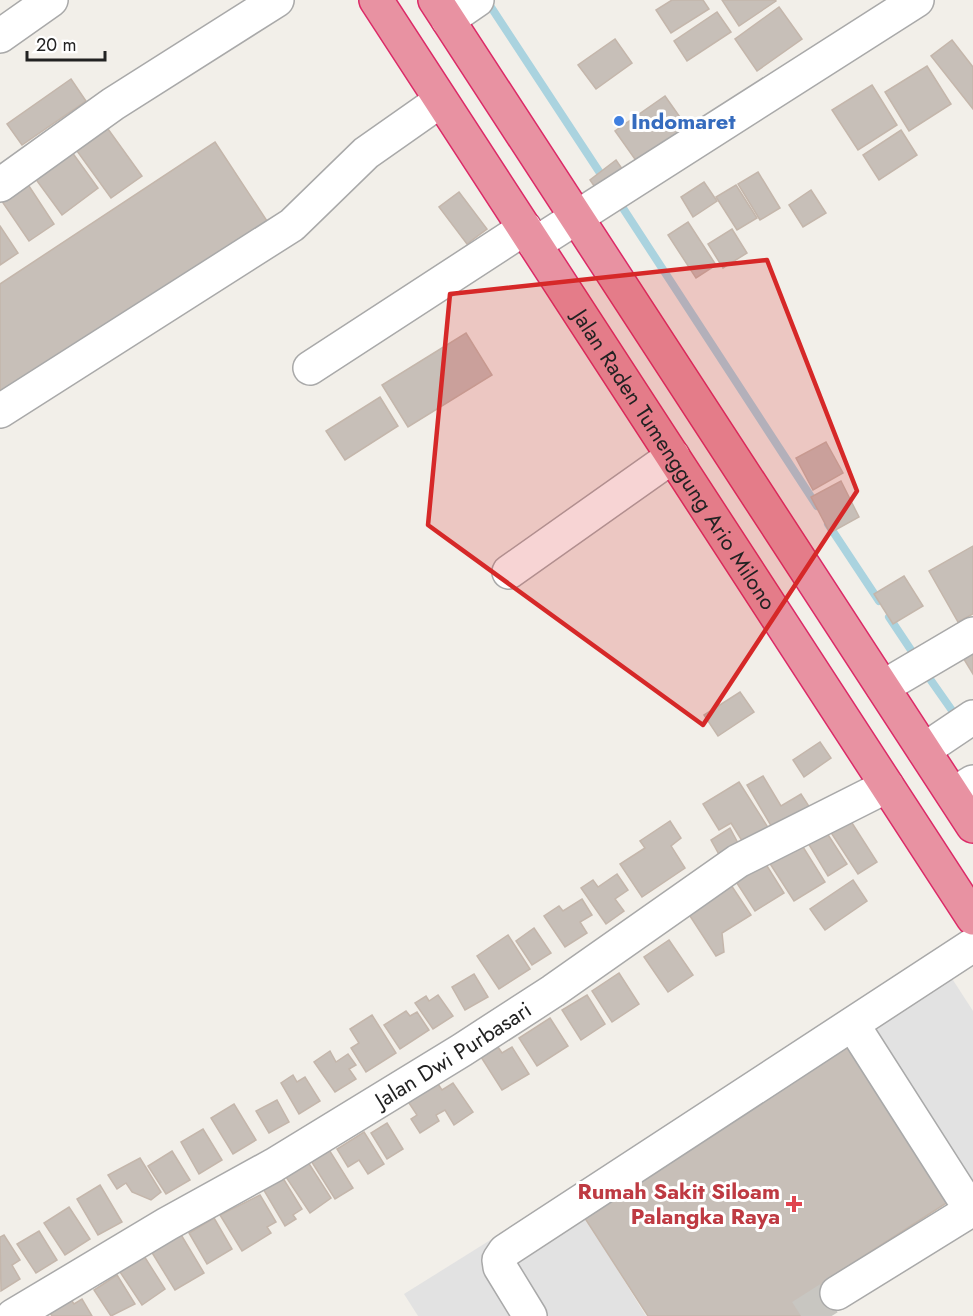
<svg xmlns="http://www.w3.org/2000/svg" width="973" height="1316" font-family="Jost,sans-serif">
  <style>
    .parking { fill: #e2e2e2 }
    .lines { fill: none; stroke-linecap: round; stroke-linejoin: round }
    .stream { stroke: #aad3df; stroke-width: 8 }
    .building { fill: #c7bfb8; stroke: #c4b6ab; stroke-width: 1.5 }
    .minor-tunnel { stroke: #c8c6c1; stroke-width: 33; stroke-dasharray: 33 16; stroke-linecap: butt }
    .minor-casing { stroke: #a9a9a9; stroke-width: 36 }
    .highway-casing { stroke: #dc2a67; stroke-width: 36 }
    .minor { stroke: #fff; stroke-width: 33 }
    .highway { stroke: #e892a2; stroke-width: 33 }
    .marked { fill: #d62828; fill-opacity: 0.2; stroke: #d62828; stroke-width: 4.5; stroke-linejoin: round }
    .shop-dot { fill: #3f7fe0; stroke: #fff; stroke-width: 2 }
    .health-dot { fill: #e0444e; stroke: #fff; stroke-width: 2 }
    .labels { text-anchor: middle; stroke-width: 6; stroke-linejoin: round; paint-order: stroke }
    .shop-label { font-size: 22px; font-weight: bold; fill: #366cbe; stroke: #fff; text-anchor: start }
    .street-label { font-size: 22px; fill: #222; stroke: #fff }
    .health-label { font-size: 22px; font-weight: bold; fill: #be3a42; stroke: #fff; text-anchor: end }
  </style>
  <rect width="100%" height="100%" fill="#f2efe9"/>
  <!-- parking -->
  <g class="parking">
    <polygon points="940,960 973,1011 973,1203 836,1027"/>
    <polygon points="569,1191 646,1316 418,1316 404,1294"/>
  </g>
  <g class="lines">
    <!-- stream -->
    <g class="stream">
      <polyline points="487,1 604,179"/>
      <polyline points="617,199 817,506"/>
      <polyline points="828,524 879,601"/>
      <polyline points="889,617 917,659"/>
      <polyline points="925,672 958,719"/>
    </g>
  </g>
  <!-- building -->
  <g class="building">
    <polygon points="672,0 703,0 709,9 671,33 656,10"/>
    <polygon points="722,0 775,0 776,1 739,26"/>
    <polygon points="779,7 802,39 757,71 735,39"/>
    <polygon points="717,12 731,32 687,61 674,41"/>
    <polygon points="615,39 632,63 596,89 578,65"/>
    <polygon points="952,40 973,67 973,109 931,56"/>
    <polygon points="927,66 951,104 909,131 885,92"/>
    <polygon points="71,79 86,101 22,145 7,124"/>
    <polygon points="872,85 897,125 858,150 832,110"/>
    <polygon points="665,96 687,127 637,162 615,131"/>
    <polygon points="108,129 142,176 111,198 77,151"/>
    <polygon points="901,130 917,155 879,180 863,155"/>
    <polygon points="215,142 269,224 0,397 0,284"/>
    <polygon points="69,148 98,188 62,215 32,174"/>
    <polygon points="616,160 627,176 601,196 590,180"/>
    <polygon points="758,172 780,208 760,220 738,184"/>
    <polygon points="704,182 717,201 693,217 681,197"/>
    <polygon points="27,183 54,224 29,241 1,200"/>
    <polygon points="736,185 757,218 737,230 716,197"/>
    <polygon points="811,190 826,213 803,227 789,205"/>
    <polygon points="459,192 487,229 467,244 439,207"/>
    <polygon points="688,222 716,265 696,278 668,235"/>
    <polygon points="0,226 18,253 0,265"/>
    <polygon points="732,229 747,253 723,268 708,244"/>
    <polygon points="466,333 492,375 408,427 382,385"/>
    <polygon points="380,397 398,426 345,460 326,431"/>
    <polygon points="826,442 843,473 813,490 796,458"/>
    <polygon points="841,481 859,517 830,533 811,497"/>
    <polygon points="973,546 973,614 958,622 929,571"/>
    <polygon points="904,576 923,606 893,624 874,594"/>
    <polygon points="973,649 973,674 962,656"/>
    <polygon points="740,692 754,712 718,736 704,715"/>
    <polygon points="820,742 831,758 804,777 793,760"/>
    <polygon points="763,776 781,806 801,794 810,808 773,829 747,785"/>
    <polygon points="739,782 769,829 744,844 731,823 719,830 703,804"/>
    <polygon points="845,812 877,862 858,874 826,825"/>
    <polygon points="670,821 681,838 671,846 685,868 642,897 620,864 645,848 640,841"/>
    <polygon points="823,827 847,864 828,876 805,838"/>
    <polygon points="730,828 740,847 721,858 711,840"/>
    <polygon points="798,839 825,882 794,901 767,859"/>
    <polygon points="762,858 784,893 755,911 733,877"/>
    <polygon points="617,874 628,890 615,899 624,911 606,924 581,888 593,880 598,887"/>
    <polygon points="853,880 867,901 825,930 810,909"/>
    <polygon points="731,885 751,915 722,933 724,952 716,956 688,913"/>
    <polygon points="582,899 592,915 580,922 587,933 565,947 544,916 559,906 563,911"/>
    <polygon points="534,928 551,953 532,965 516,941"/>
    <polygon points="508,935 530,969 499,989 477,956"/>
    <polygon points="669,940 693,975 668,992 644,957"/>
    <polygon points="619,973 639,1004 612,1022 592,991"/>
    <polygon points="474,974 488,997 465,1010 452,987"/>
    <polygon points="438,995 453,1016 433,1029 415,1003 426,996 429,1001"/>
    <polygon points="587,995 605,1024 581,1040 562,1010"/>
    <polygon points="406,1011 410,1016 417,1012 429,1030 400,1049 384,1025"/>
    <polygon points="372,1015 396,1053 366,1072 351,1048 359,1043 350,1029"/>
    <polygon points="550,1018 568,1046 537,1066 519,1038"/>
    <polygon points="842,1039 948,1202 828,1279 842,1301 819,1316 648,1316 579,1209"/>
    <polygon points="498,1047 502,1053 512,1047 529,1074 502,1090 481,1057"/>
    <polygon points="330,1051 336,1062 348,1054 356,1065 349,1069 356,1079 335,1092 314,1062"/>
    <polygon points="293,1075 297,1082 305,1077 320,1101 299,1114 281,1083"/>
    <polygon points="436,1081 442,1090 453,1083 473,1112 454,1125 445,1110 436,1115 439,1121 420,1133 411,1119 417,1115 407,1100"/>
    <polygon points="277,1100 289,1122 269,1133 256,1111"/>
    <polygon points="234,1104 256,1140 233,1154 211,1118"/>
    <polygon points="387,1123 403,1149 387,1159 371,1133"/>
    <polygon points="203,1129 222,1160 199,1174 181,1142"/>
    <polygon points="364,1132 384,1164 368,1174 359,1160 348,1167 337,1149"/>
    <polygon points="326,1145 353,1188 335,1199 308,1156"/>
    <polygon points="172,1151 190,1180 166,1194 148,1166"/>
    <polygon points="140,1158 161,1192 151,1200 132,1192 126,1183 117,1189 108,1175"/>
    <polygon points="306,1159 331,1198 310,1213 284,1174"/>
    <polygon points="281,1175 302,1209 293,1215 296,1219 285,1226 262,1187"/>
    <polygon points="100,1185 122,1222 98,1235 77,1199"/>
    <polygon points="260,1195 276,1222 267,1227 271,1233 242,1251 220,1215"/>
    <polygon points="69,1207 90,1239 65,1255 44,1223"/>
    <polygon points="214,1218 232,1249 207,1264 189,1233"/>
    <polygon points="39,1231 57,1260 36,1273 17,1244"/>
    <polygon points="180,1233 204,1273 175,1290 151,1251"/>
    <polygon points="4,1235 20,1260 12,1265 20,1279 1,1291 0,1237"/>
    <polygon points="144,1256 165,1289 142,1305 120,1272"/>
    <polygon points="117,1275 135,1304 111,1316 94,1290"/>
    <polygon points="67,1294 74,1304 82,1299 92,1316 52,1316 46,1307"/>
  </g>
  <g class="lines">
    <!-- minor-tunnel -->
    <polyline class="minor-tunnel" points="801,1316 837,1293"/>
    <defs>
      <g id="minor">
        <polyline points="448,20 477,0"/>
        <polyline points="0,36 51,0"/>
        <polyline points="0,185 113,104 277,0"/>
        <polyline points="535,244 917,0"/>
        <polyline points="310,368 525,228"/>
        <polyline points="0,411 292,225 366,153 440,101"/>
        <polyline points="509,572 673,456"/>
        <polyline points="883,687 973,634"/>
        <polyline points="924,750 973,717"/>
        <polyline points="953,794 973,782"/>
        <polyline points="837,1293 968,1212 964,1199 853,1025"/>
        <path id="s1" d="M13,1316L167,1224L274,1165L462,1050L553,991L738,861L887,786"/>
        <polyline points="530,1316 500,1267 499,1260 505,1251 973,945"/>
      </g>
      <g id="highway">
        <path id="s2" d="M376,0L973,918"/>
        <polyline points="435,0 973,826"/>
      </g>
    </defs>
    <!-- minor casing -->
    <use href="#minor" class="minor-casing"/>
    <!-- highway casing -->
    <use href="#highway" class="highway-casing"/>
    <!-- minor -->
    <use href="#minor" class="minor"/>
    <!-- highway -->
    <use href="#highway" class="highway"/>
  </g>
  <!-- marked area -->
  <path class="marked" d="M767,260L857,491L703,725L428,525L450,294Z"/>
  <!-- markers -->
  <circle class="shop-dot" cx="619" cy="121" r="6"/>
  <path class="health-dot" d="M791 1195h6v6h6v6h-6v6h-6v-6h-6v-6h6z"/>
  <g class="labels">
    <!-- shop labels -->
    <g class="shop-label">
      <text x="631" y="129">Indomaret</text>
    </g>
    <!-- street labels -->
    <g class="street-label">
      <text dy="8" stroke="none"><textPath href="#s2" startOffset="548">Jalan Raden Tumenggung Ario Milono</textPath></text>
      <text dy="8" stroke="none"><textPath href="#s1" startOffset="512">Jalan Dwi Purbasari</textPath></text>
    </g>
    <!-- health labels -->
    <g class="health-label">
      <text x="780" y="1199">Rumah Sakit Siloam<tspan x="780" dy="25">Palangka Raya</tspan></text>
    </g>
  </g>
  <!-- scale -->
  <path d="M27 51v9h78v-9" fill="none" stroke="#222222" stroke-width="3"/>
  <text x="36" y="51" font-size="18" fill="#222222" stroke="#ffffff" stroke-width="4.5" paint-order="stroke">20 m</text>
</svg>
